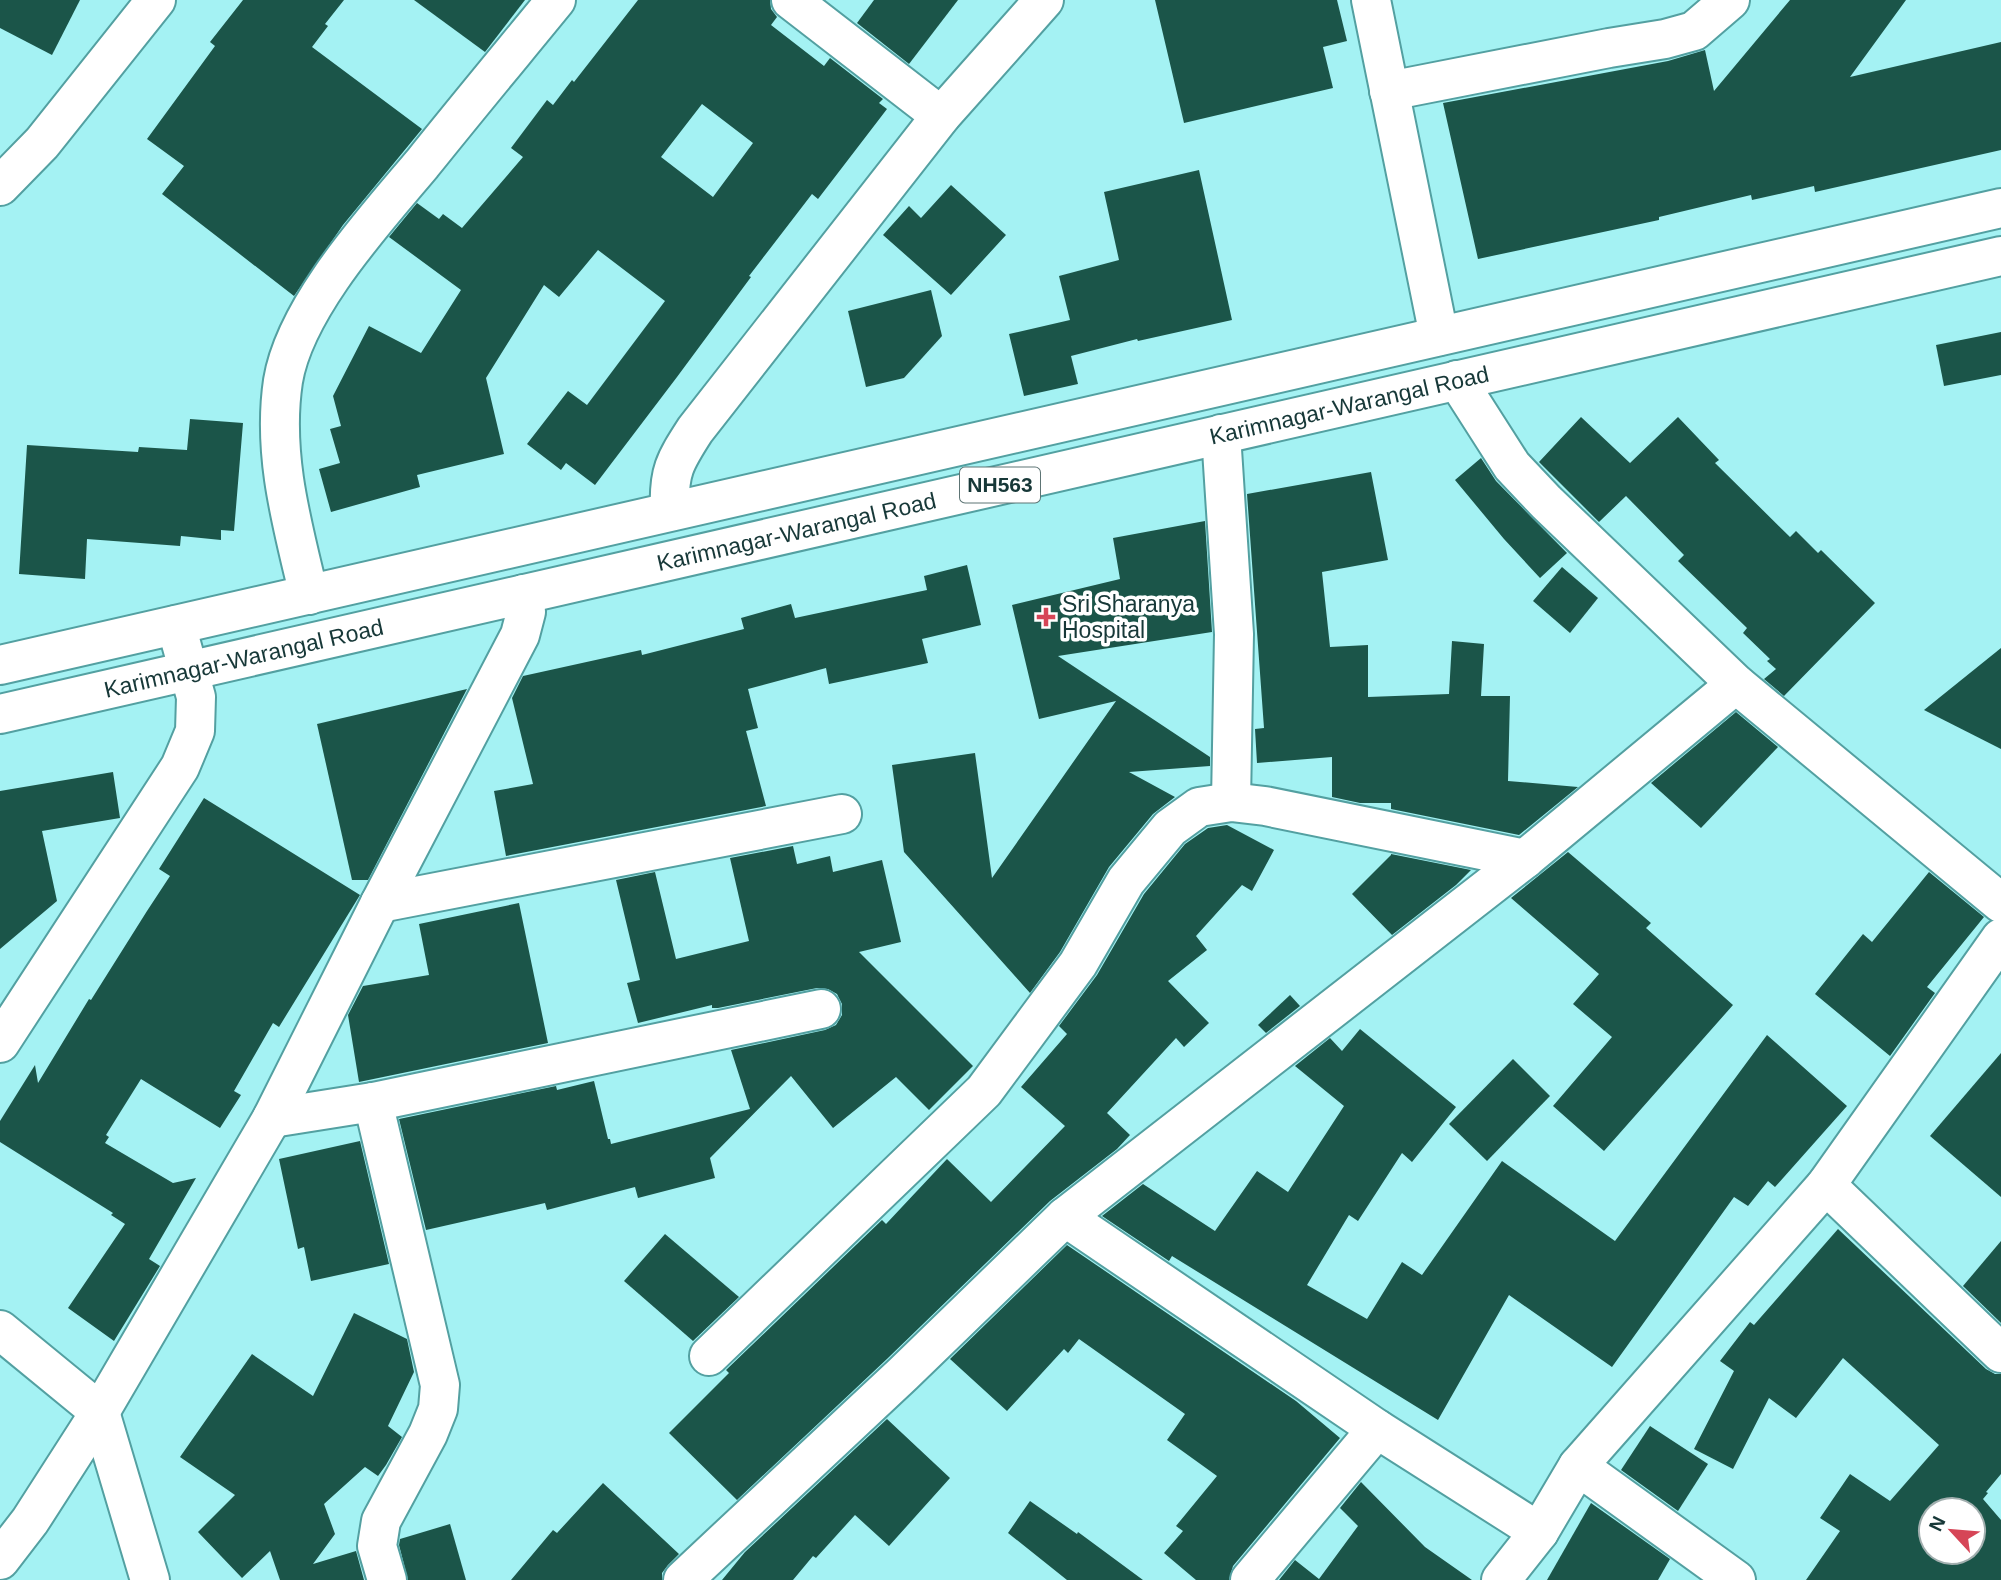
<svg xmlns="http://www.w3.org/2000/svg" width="2001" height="1580" font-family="Arial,sans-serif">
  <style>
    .building { fill: #1b5549; fill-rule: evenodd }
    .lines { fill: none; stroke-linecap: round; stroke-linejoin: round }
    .minor-casing { stroke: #53a0a1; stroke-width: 42 }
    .highway-casing { stroke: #53a0a1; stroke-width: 42 }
    .minor { stroke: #fff; stroke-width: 38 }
    .highway { stroke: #fff; stroke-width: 38 }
    .poi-dot { fill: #d64557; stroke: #fff; stroke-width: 2.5 }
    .labels { text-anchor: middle; stroke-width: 7; stroke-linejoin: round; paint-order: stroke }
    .shield { fill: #fff; stroke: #5d7474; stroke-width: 2 }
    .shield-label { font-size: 21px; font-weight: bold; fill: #173838 }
    .street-label { font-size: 23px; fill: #173838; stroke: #fff }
    .poi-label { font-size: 23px; fill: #173838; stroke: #fff; text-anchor: start }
  </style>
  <rect width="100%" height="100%" fill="#a4f2f3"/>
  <!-- building -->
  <g class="building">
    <polygon points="0,0 80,0 52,55 0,28"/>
    <polygon points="243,0 344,0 325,24 328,26 312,47 422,129 343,225 294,296 162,194 184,166 147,139 215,46 210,42"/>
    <polygon points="414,0 525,0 485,52"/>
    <path d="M638,0H770L771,9L777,17L771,25L824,66L830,58L883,99L879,103L887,109L818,199L812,194L749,276L751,277L677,377L595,485L566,463L561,470L527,444L568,391L587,405L665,301L598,250L559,297L544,285L486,378L504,454L417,475L420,487L331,512L319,469L340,463L330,429L341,426L333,396L369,326L421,353L461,290L389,237L417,203L439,219L443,214L462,228L523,157L511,148L547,100L553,105L572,80L574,82ZM702,104L753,143L713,197L661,157Z"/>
    <polygon points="874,0 958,0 909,64 857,23"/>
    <polygon points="1155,0 1337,0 1347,41 1323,47 1333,88 1184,123"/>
    <polygon points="1790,0 1906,0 1850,77 2001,42 2001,150 1815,192 1814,186 1752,200 1751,195 1659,217 1659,220 1478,259 1443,103 1668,61 1705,50 1714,91"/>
    <polygon points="1199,170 1232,320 1138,341 1137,339 1071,356 1078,384 1024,396 1009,334 1070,320 1059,276 1119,260 1104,192"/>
    <polygon points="951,185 1006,235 951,295 883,235 909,206 921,218"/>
    <polygon points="931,290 942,336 904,378 866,387 848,311"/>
    <polygon points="2001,332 2001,375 1944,386 1936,345"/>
    <polygon points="1581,417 1630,463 1678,417 1719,460 1715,463 1790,537 1796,531 1818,553 1821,550 1875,603 1784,696 1764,679 1776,669 1767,661 1770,659 1743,633 1747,628 1678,561 1684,555 1626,496 1599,522 1539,462"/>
    <polygon points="190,419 243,423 234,531 221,530 221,540 181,536 180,546 87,539 85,579 19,574 27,445 138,452 139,447 187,450"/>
    <polygon points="1481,458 1496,481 1567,553 1540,578 1504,539 1455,480"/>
    <polygon points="1371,472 1388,560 1322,572 1330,647 1368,645 1368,697 1449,694 1452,641 1484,644 1481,696 1510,696 1508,781 1578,787 1519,835 1391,809 1391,803 1360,803 1332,797 1332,757 1257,763 1255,729 1264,728 1247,494"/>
    <polygon points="1205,521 1212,632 1058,656 1210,757 1210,766 1129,772 1175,797 1153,814 1109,867 1060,952 1030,993 904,852 892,765 975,753 992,878 1116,701 1039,719 1012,605 1120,579 1113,538"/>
    <polygon points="967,565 981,625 922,639 928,663 829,684 826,668 748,689 758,728 746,731 766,806 506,856 494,791 533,784 512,698 523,676 641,650 642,655 744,629 741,618 791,604 795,618 927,590 924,576"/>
    <polygon points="1562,567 1598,598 1570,633 1533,601"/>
    <polygon points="2001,648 2001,749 1924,710"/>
    <polygon points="467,689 368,880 352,880 317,724"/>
    <polygon points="1736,712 1778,747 1701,828 1651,783"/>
    <polygon points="113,772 120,818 42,831 57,901 0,949 0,791"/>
    <polygon points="204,798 360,895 279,1027 273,1023 234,1091 241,1095 220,1128 141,1079 106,1135 109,1137 105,1143 173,1183 196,1178 149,1259 160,1266 114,1341 68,1308 125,1224 111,1215 113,1213 0,1142 0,1121 35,1065 38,1083 89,999 91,1000 147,911 170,876 159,869"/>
    <polygon points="1227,825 1274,850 1252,891 1242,885 1196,936 1207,950 1168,981 1209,1023 1184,1047 1176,1038 1107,1113 1130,1135 1117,1149 1050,1201 888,1358 737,1500 669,1433 729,1373 726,1370 882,1220 886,1224 947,1159 991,1202 1065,1126 1021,1087 1067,1034 1059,1026 1097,975 1144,894 1185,844 1208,828"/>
    <polygon points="793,846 797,864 830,856 833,872 882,860 901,942 859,952 973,1066 929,1110 896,1077 833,1128 791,1076 710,1158 715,1178 638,1198 635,1187 547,1210 545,1203 426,1230 399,1119 556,1086 557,1090 594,1081 608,1139 610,1139 611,1144 750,1109 731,1050 825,1030 836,1025 842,1015 842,1004 837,994 828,989 817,988 718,1008 712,1008 712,1005 638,1023 627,983 640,980 616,880 655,872 676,959 749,941 730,858"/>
    <polygon points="1568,852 1651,923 1646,928 1733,1005 1604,1151 1553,1106 1612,1037 1573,1004 1599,974 1511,898"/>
    <polygon points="1391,855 1391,854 1471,870 1456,885 1392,935 1352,894"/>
    <polygon points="1929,872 1984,917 1927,987 1935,993 1890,1056 1815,994 1863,934 1872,942"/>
    <polygon points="519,903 548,1043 359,1082 348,1015 363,986 429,975 419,924"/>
    <polygon points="1290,995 1300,1006 1266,1033 1258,1025"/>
    <polygon points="1360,1029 1456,1107 1412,1162 1402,1153 1358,1221 1349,1215 1307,1285 1367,1319 1402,1262 1422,1275 1502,1161 1615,1241 1767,1035 1847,1106 1775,1187 1768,1181 1748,1206 1734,1197 1612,1367 1509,1295 1438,1420 1172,1256 1169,1261 1102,1216 1143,1184 1215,1231 1257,1171 1288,1192 1344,1106 1295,1066 1330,1038 1342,1051"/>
    <polygon points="2001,1053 2001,1197 1930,1136"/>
    <polygon points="1513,1059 1550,1096 1487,1161 1449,1124"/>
    <polygon points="360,1141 389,1264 311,1281 304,1247 298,1249 279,1159"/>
    <path d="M1838,1229L1986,1369L1995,1374H2001V1474L1986,1492L1988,1493L1983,1499L2001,1520V1580H1806L1840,1531L1820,1518L1850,1474L1890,1501L1939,1445L1843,1358L1796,1418L1769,1398L1733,1469L1694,1449L1734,1371L1720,1361L1750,1322L1754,1325ZM1931,1510H1973V1552H1931Z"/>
    <polygon points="665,1234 739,1297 693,1341 624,1281"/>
    <polygon points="2001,1241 2001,1323 1963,1286"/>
    <polygon points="1067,1245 1296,1401 1340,1438 1233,1566 1229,1580 1196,1580 1164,1553 1183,1531 1176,1526 1217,1476 1167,1440 1185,1414 1079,1339 1068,1353 1064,1349 1007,1411 950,1359"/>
    <polygon points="354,1313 407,1339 414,1372 388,1426 402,1437 386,1465 378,1476 365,1467 324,1504 335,1534 313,1564 356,1551 364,1580 280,1580 270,1551 242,1578 198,1532 235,1495 180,1457 252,1354 313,1396"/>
    <polygon points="887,1419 950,1478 889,1546 855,1515 816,1558 813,1556 793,1580 722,1580 745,1552"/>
    <polygon points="1650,1426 1708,1464 1678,1511 1621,1470"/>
    <polygon points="1361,1482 1425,1547 1472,1580 1279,1580 1295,1560 1319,1579 1358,1526 1340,1508"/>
    <polygon points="603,1483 679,1554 668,1565 662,1573 662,1580 511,1580 553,1530 557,1533"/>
    <polygon points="1030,1501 1077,1534 1078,1532 1143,1580 1067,1580 1008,1533"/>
    <polygon points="1591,1503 1670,1559 1658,1580 1547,1580"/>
    <polygon points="450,1524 466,1580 408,1580 399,1545 400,1539"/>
  </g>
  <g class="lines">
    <defs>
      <g id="minor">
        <polyline points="791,0 941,116"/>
        <polyline points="1371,0 1439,336"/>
        <polyline points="1389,91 1609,48 1665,39 1694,31 1730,0"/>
        <polyline points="0,186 42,143 156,0"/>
        <polyline points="1457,380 1512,466 1546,502 1736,684 2001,903"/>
        <polyline points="1221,434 1234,634 1231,802"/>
        <path d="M670,511C668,472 675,461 695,430L941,116L1044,0"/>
        <path d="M309,595C292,524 272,454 283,381C295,307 375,220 422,164C466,109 511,55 556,0"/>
        <polyline points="380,903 842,814"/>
        <polyline points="0,1043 180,767 195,731 196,697 176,625"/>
        <polyline points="373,1102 440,1385 438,1409 428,1434 381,1521 377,1546 387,1580"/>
        <polyline points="272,1118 373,1102 821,1009"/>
        <polyline points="1826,1185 2001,1353"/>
        <polyline points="1065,1217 1377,1429 1539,1532"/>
        <polyline points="0,1330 100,1412 150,1580"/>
        <polyline points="709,1356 984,1091 1078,964 1126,881 1170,828 1199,807 1231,802 1265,806 1525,859"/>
        <polyline points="1578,1466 1736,1580"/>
        <polyline points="0,1560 30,1521 100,1412 272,1118 380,903 520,635 526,612 524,594"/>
        <polyline points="683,1580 903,1374 1065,1217 1525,859 1736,684"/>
        <polyline points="1250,1580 1377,1429"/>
        <polyline points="1501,1580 1539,1532 1578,1466 1826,1185 2001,938"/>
      </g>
      <g id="highway">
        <polyline points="0,665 2001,208"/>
        <path id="s1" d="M0,714L2001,256"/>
      </g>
    </defs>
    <!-- minor casing -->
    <use href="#minor" class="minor-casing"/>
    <!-- highway casing -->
    <use href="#highway" class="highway-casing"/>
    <!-- minor -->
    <use href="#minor" class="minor"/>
    <!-- highway -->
    <use href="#highway" class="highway"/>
  </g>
  <!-- markers -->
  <path class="poi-dot" d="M1042.5 606.5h7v7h7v7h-7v7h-7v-7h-7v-7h7z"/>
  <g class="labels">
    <!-- shield labels -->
    <rect class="shield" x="960" y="467.5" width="80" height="35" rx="5"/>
    <g class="shield-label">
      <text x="1000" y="492">NH563</text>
    </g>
    <!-- street labels -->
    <g class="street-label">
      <text dy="8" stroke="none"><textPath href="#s1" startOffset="1384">Karimnagar-Warangal Road</textPath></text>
      <text dy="8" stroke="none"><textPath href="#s1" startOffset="817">Karimnagar-Warangal Road</textPath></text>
      <text dy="8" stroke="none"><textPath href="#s1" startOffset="250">Karimnagar-Warangal Road</textPath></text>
    </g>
    <!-- poi labels -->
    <g class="poi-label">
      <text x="1062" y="612">Sri Sharanya<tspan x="1062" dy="26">Hospital</tspan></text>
    </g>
  </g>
  <!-- north arrow -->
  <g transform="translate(1952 1531) rotate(296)"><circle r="33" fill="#ffffff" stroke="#a2afaf" stroke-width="2"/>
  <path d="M0-5L12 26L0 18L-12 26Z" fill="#d64557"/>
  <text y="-10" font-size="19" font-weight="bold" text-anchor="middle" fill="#173838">N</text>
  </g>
</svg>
